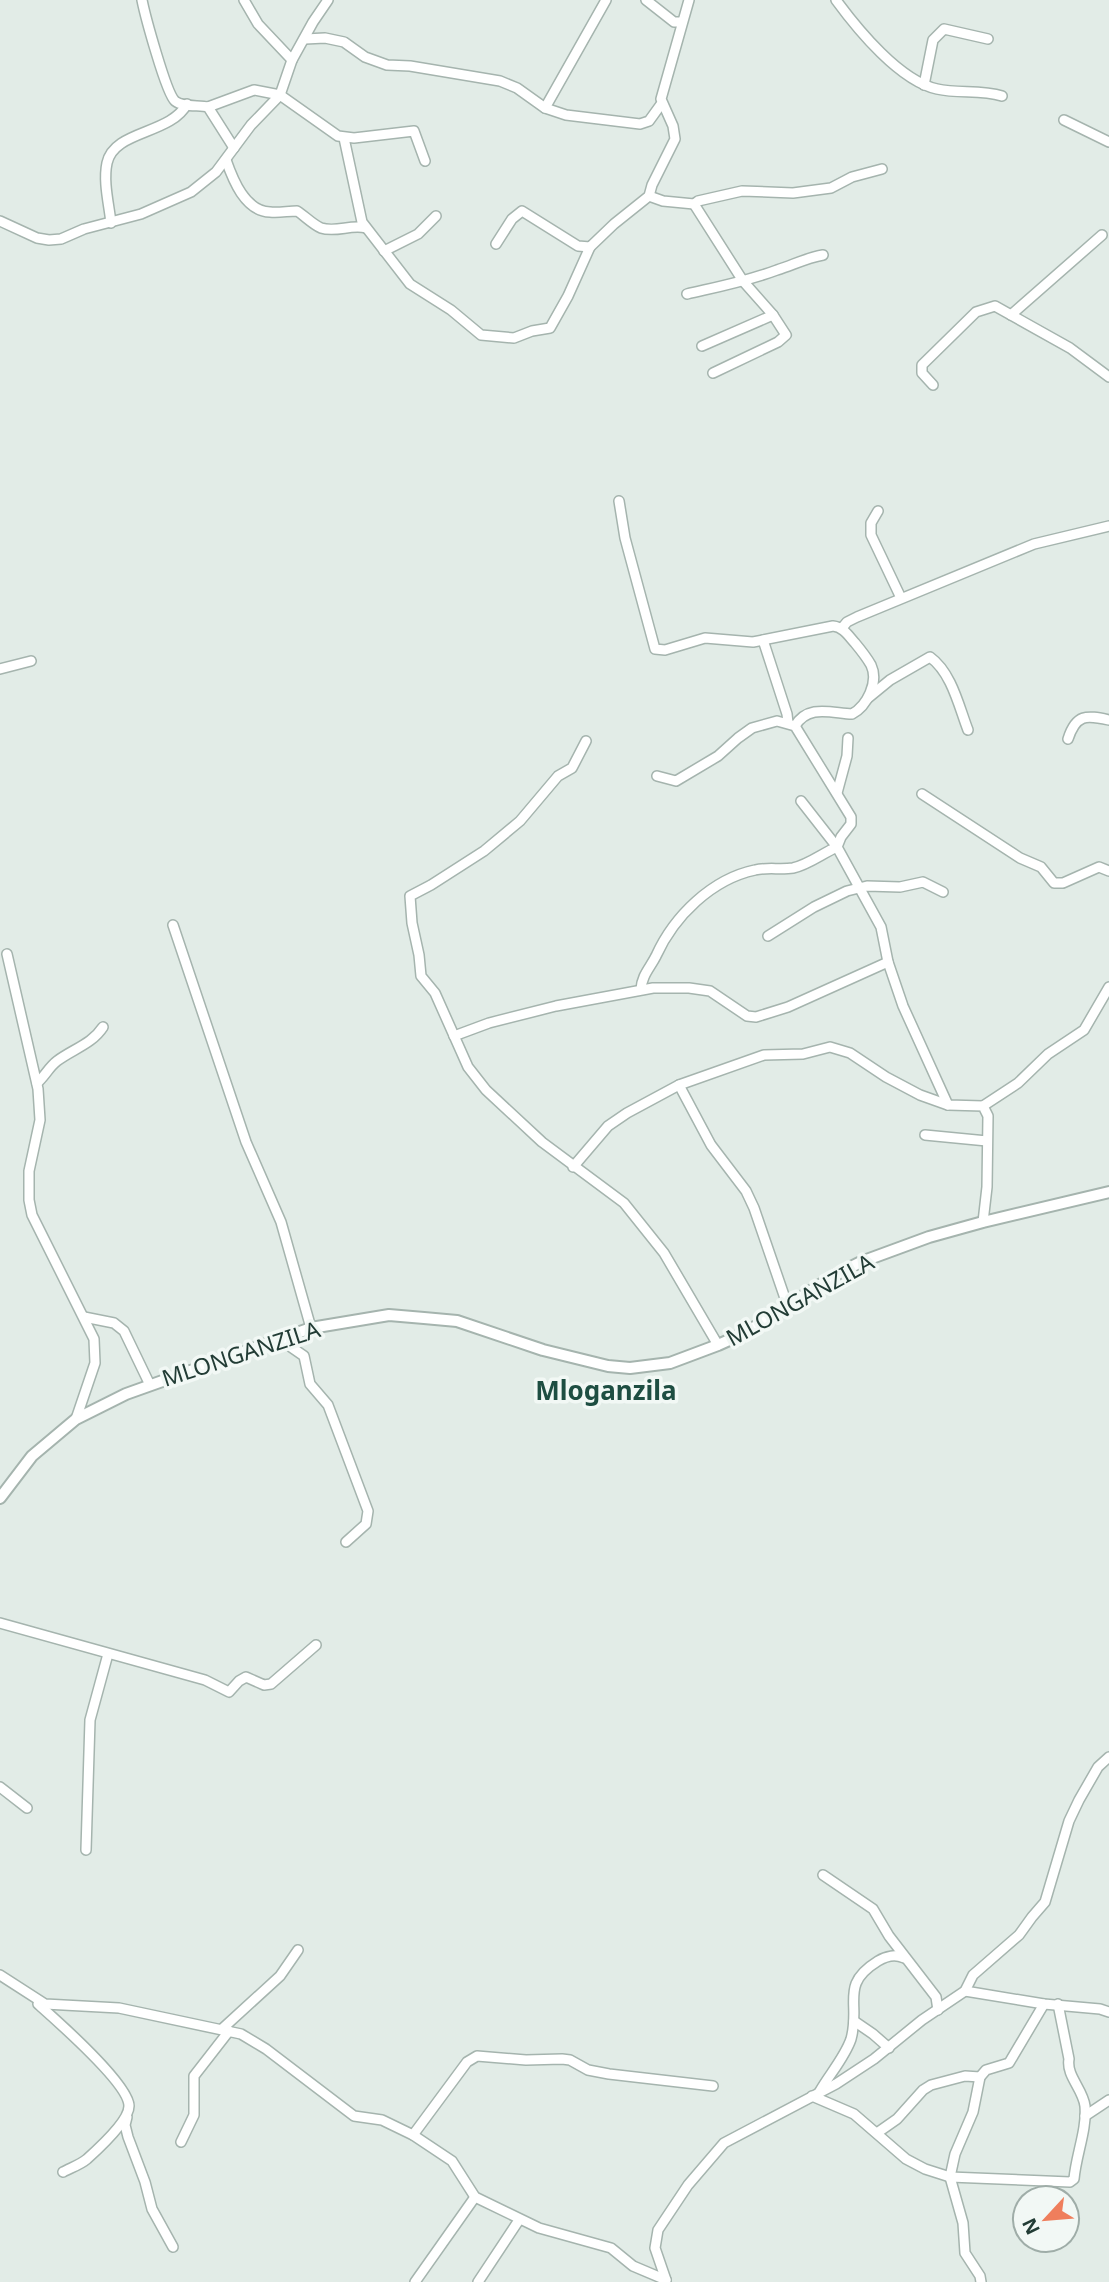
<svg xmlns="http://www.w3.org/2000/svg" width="1109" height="2282" font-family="'Noto Sans',sans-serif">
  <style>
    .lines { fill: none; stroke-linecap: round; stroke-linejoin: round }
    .minor-casing { stroke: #a5b4ae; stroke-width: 12 }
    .tertiary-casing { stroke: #a5b4ae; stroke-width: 14 }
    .minor { stroke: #fff; stroke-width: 9 }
    .tertiary { stroke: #fff; stroke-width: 10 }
    .labels { text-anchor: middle; stroke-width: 7; stroke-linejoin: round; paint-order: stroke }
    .street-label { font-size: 23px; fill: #223c35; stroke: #f2f8f5 }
    .quarter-label { font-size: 26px; font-weight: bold; fill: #1e4e42; stroke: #f2f8f5 }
  </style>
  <rect width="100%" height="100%" fill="#e2ece7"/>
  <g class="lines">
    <defs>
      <g id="minor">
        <path d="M142,0C145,15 166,93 175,101C182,107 199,105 208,107L234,148"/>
        <polyline points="244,0 258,24 292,60"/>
        <polyline points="646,0 674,22 682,22"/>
        <path d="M836,0C858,30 900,81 937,89C959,94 981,89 1002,96"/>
        <polyline points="305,39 325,38 344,42 365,57 387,65 410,66 500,81 517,88 545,108 566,115 640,124 649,121 662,103"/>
        <polyline points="924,85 933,40 944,29 988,39"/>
        <polyline points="208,107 254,90 280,95 338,136 354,138 414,131 425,161"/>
        <polyline points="545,108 606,0"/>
        <polyline points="1064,120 1109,142"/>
        <polyline points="344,138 362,222 410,284 451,310 481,335 514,338 532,331 550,328 568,296 590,247"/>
        <path d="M226,160C233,180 245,211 270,212C279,213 288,211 297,211C305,216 312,224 321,228C336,233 351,224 366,228"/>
        <polyline points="649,196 663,201 694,204 698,201 742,191 793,193 831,188 852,177 882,169"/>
        <polyline points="694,204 743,281 773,315 786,335 778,342 713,373"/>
        <polyline points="0,221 37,238 49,240 61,239 84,229 141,214 191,192 216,172 251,125 280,95 292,60 313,22 328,0"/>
        <path d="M111,223C109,204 103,182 107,163C114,130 170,135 187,104"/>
        <polyline points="496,244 512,219 522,211 578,246 590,247 614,224 649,196 652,185 675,139 673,126 661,99 689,0"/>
        <polyline points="384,251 418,234 436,216"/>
        <path d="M687,294C717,287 748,281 777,270C793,265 806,258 823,255"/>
        <polyline points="1011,315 1102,235"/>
        <polyline points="702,346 773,315"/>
        <polyline points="933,385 922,373 922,365 976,312 995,306 1070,348 1109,377"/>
        <path d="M619,501L625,538L655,649L665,650L705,638L753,642L833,626C843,627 848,635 855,643C860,649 867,658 871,665C879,682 867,706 852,714C831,713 808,704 795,726"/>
        <polyline points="878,511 871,523 871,535 901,598"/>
        <polyline points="842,628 847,622 857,617 1034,544 1109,526"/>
        <polyline points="763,640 787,714 788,723"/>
        <polyline points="0,669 31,661"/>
        <path d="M868,698L890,680L930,657C952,673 959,707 968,730"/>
        <path d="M1068,739C1076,714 1086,715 1109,720"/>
        <polyline points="586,741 572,768 558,776 520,821 484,851 431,885 410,896 412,923 419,955 421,976 435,993 468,1067 486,1090 542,1142 624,1203 664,1253 718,1345"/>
        <polyline points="657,776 676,781 718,756 738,738 752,728 777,721 795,726 851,817 851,824 841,837 837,847 881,927 888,962 903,1006 948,1105"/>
        <polyline points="837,793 847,756 848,738"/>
        <polyline points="922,794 1020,858 1041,867 1054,883 1063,883 1099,867 1109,871"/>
        <polyline points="173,925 246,1142 281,1222 311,1328"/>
        <polyline points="768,936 814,907 847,891 867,886 900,887 923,882 943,892"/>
        <polyline points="7,954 38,1089 40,1120 29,1171 29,1200 32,1215 94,1339 95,1363 76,1419"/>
        <path d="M641,989C642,975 650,968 656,956C674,916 712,879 755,870C767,867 781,870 793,868C808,865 823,853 837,847L801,801"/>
        <polyline points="454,1036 489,1023 556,1006 653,988 689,988 710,991 747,1016 756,1017 788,1007 888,962"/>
        <path d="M37,1083C45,1076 49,1067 57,1061C73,1049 92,1044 103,1027"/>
        <polyline points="679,1085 711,1145 746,1191 754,1208 788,1307"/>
        <polyline points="983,1106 1018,1083 1048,1054 1084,1030 1109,987"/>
        <polyline points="925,1135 987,1141"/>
        <polyline points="573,1167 608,1126 627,1113 679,1085 764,1055 803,1054 830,1047 850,1053 886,1077 920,1095 948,1105 983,1106 988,1116 987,1187 983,1222"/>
        <polyline points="84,1317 114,1323 124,1331 150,1385"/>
        <polyline points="285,1337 291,1347 304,1356 310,1384 328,1405 368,1511 366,1524 346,1542"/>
        <polyline points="0,1623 205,1680 229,1692 239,1681 246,1677 264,1685 271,1684 316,1645"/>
        <polyline points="0,1787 27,1808"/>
        <polyline points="86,1850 90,1720 108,1654"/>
        <polyline points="823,1875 873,1909 889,1936 936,1997 938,2010"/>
        <polyline points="0,1975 45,2004 119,2008 241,2034 266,2049 354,2116 382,2120 413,2135 452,2161 475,2197 539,2228 611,2248 633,2266 666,2280"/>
        <polyline points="965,1991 1044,2004 1100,2009 1109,2012"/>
        <path d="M38,2004C56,2020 129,2084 129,2106C129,2121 97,2150 87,2159C80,2165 70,2168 63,2172"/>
        <polyline points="854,2021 873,2034 889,2048"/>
        <polyline points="222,2029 280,1976 298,1950"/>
        <path d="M820,2091C829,2075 845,2057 851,2039C861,2003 839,1985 878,1961C886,1956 896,1954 904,1958"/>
        <path d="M812,2096L854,2114L906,2159L925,2169L950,2177L1070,2182L1074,2179C1076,2155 1087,2130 1085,2106C1083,2089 1066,2076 1069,2059L1058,2004"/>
        <polyline points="1085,2116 1109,2100"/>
        <polyline points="127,2117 125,2125 128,2137 145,2182 152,2209 173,2247"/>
        <polyline points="877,2133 897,2119 923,2090 931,2085 965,2076 980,2077"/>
        <polyline points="413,2135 467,2062 477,2056 526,2060 562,2059 570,2060 588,2070 609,2074 713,2086"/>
        <polyline points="181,2142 194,2115 194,2076 229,2031"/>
        <polyline points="666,2280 655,2248 658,2230 688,2185 724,2143 836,2084 874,2059 922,2020 965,1991 973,1975 1019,1935 1032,1917 1045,1902 1069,1821 1079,1800 1098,1767 1109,1757"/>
        <polyline points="415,2282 475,2197"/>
        <polyline points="478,2282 519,2220"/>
        <polyline points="981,2282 980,2276 965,2253 963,2223 950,2177 955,2154 973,2112 980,2077 986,2070 1009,2063 1044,2004"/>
      </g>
      <polyline id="tertiary" points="0,1498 32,1456 76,1419 126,1394 311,1328 389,1315 424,1318 457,1321 543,1350 608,1366 630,1368 670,1363 718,1345 747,1332 837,1274 861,1262 929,1237 983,1222 1109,1192"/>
    </defs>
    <!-- minor casing -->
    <use href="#minor" class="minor-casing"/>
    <!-- tertiary casing -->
    <use href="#tertiary" class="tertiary-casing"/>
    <!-- minor -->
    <use href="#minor" class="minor"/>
    <!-- tertiary -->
    <use href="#tertiary" class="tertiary"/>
  </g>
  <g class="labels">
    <!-- street labels -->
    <g class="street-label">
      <text transform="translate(800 1300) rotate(-29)" y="8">MLONGANZILA</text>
      <text transform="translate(241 1354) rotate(-18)" y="8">MLONGANZILA</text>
    </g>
    <!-- quarter labels -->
    <g class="quarter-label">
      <text x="606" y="1400">Mloganzila</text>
    </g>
  </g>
  <!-- north arrow -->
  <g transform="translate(1046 2219) rotate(244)"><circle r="33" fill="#f2f8f5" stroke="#9fada8" stroke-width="2"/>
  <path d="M0-5L12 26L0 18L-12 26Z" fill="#ef7e5c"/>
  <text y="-10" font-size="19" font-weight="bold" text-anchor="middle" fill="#223c35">N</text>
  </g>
</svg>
